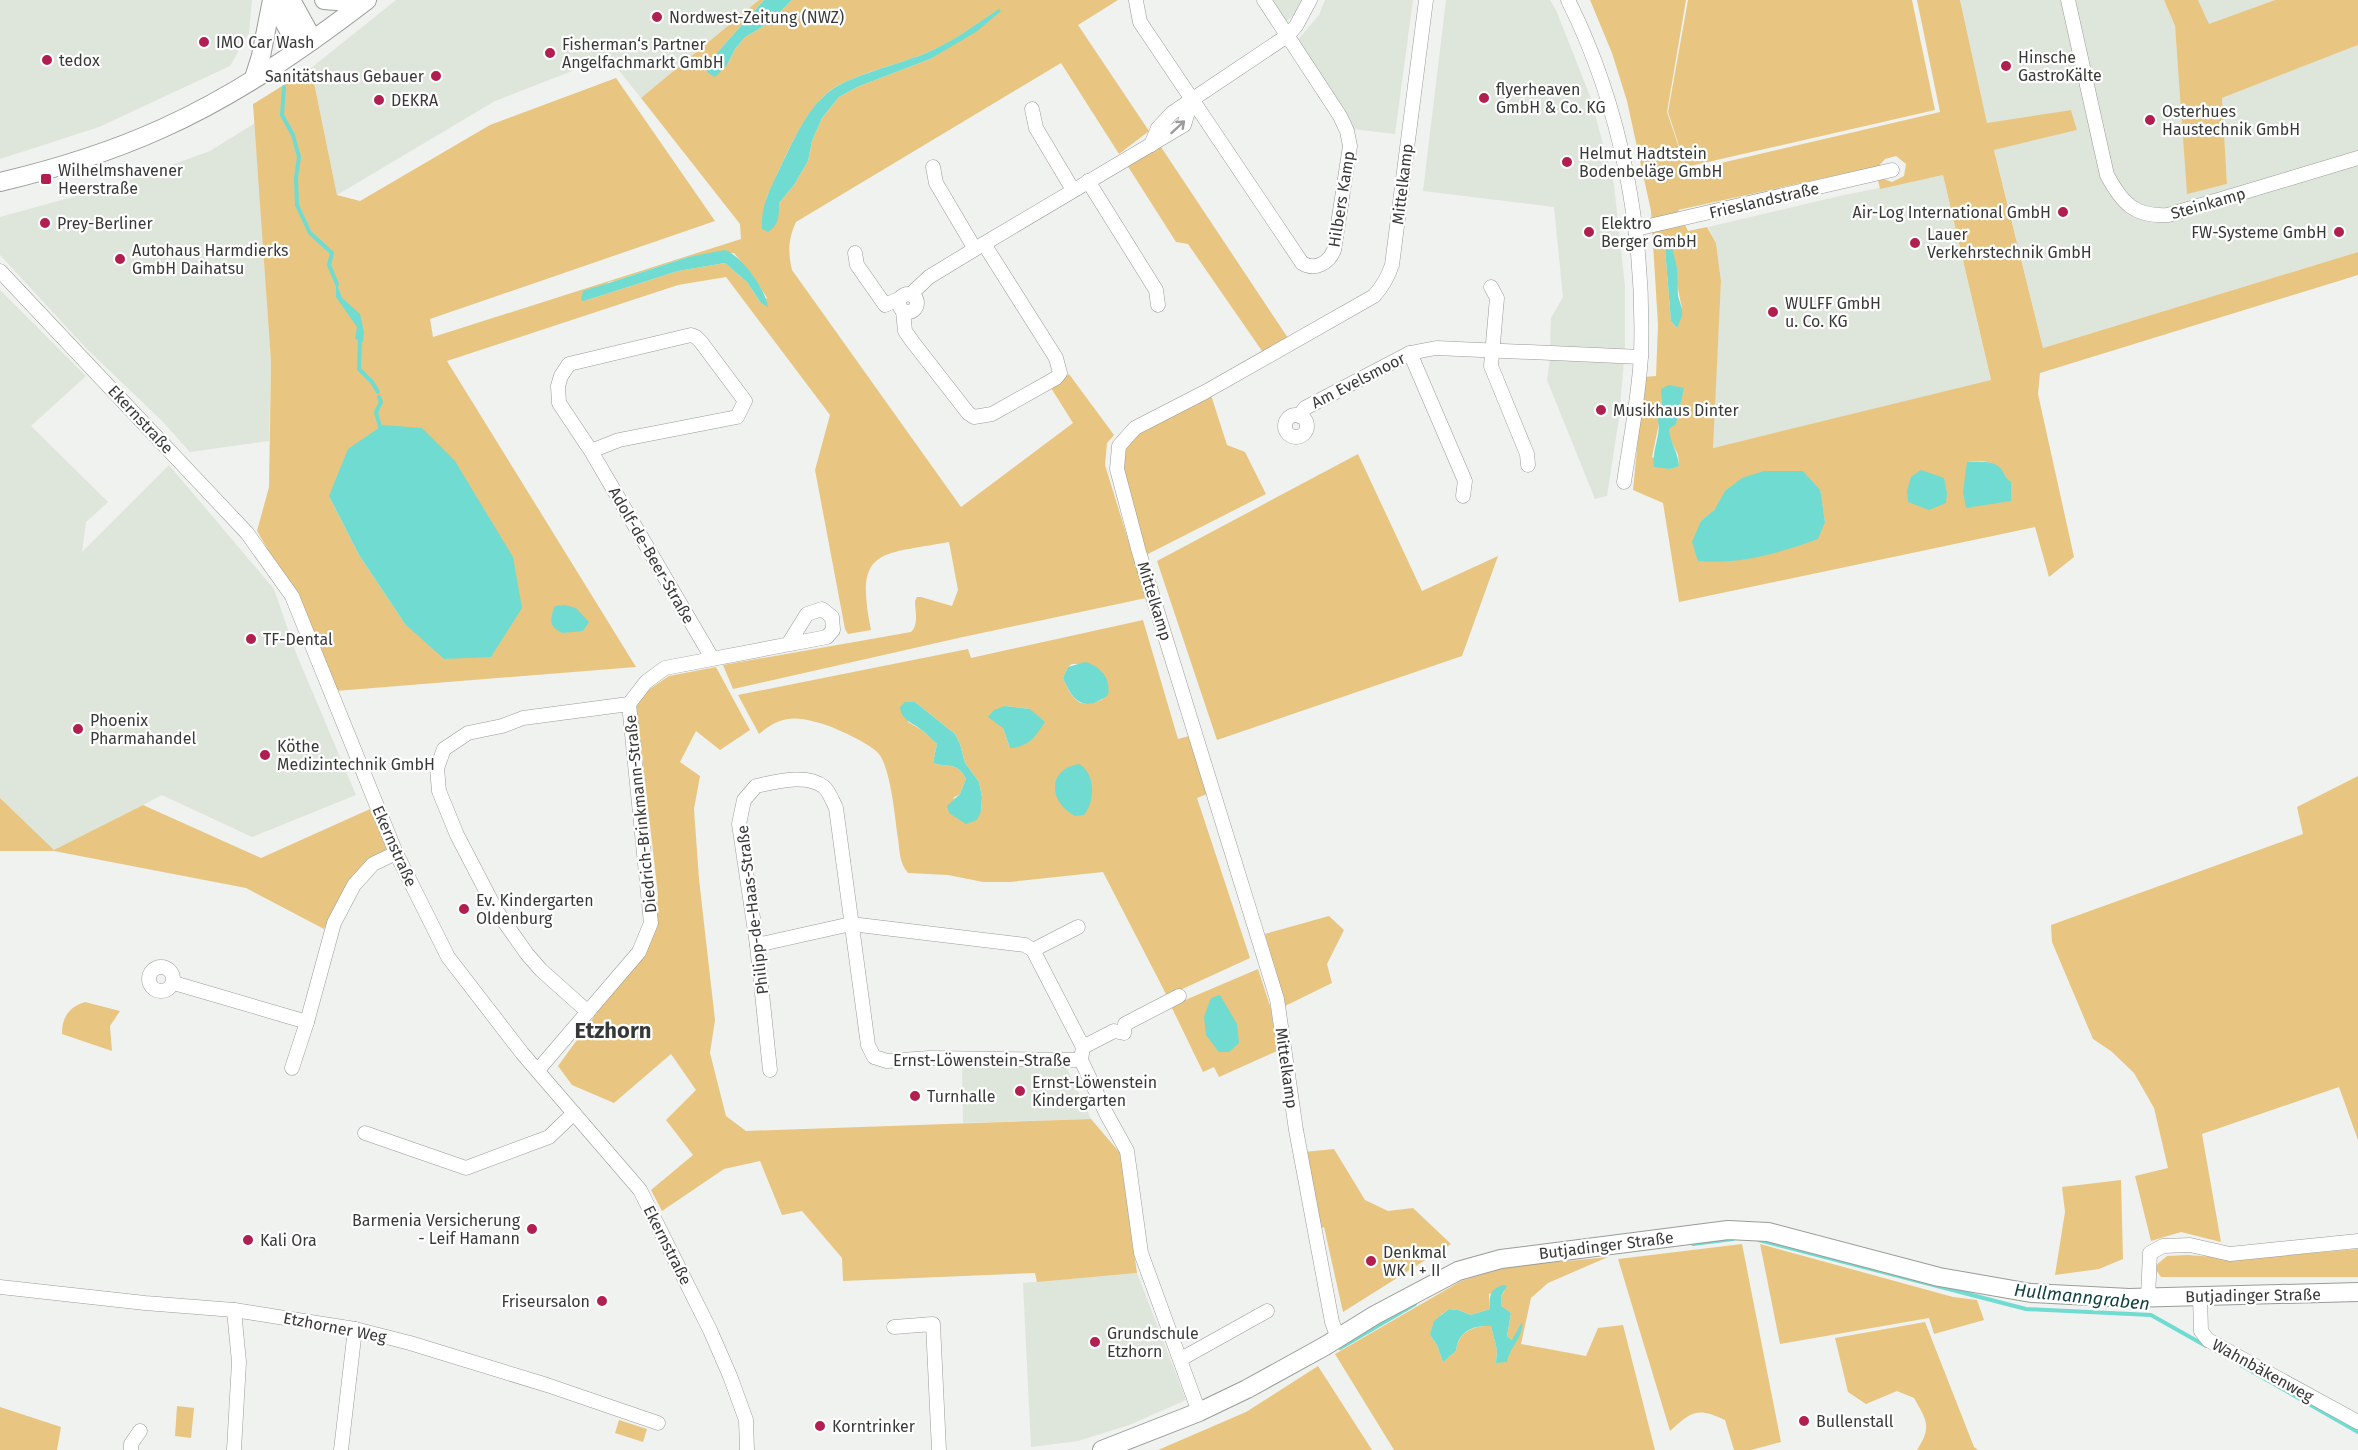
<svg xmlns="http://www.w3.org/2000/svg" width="2358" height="1450" font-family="'Fira Sans',sans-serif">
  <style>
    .built { fill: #dee6db }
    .green { fill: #e8c682; fill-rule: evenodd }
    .water { fill: #70dbd0 }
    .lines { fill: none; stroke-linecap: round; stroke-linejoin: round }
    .stream { stroke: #70dbd0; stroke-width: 4 }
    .street-casing { stroke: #999c98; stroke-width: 15 }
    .secondary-casing { stroke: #999c98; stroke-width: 20 }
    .street { stroke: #fff; stroke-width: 14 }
    .secondary { stroke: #fff; stroke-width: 18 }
    .oneway { stroke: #9c9c9c }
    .poi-dot { fill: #b01f50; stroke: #fff; stroke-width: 2 }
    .labels { text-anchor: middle; stroke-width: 4.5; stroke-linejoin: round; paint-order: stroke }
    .poi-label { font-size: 16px; fill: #393a38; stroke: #fff; text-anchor: start }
    .street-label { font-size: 16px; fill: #393a38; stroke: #fff }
    .water-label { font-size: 18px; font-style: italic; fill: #12433f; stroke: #fff }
    .district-label { font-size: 22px; font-weight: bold; fill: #373936; stroke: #fff }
  </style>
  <rect width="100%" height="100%" fill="#eff2ee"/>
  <!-- built -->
  <g class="built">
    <polygon points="0,0 252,0 249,33 230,66 99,127 0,159"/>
    <polygon points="396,0 759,0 641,98 608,57 495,101 337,195 311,68"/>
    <polygon points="1269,0 1302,0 1296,13 1284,23"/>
    <polygon points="1325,0 1413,0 1395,134 1353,129 1296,42 1319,15"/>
    <polygon points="1446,0 1550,0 1556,10 1590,96 1614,185 1625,286 1625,352 1550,349 1551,318 1563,297 1554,207 1423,191"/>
    <polygon points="1960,0 2164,0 2175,26 2188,193 2227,184 2222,98 2358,45 2358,252 2043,348 1994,149 2077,130 2071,110 1987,124"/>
    <polygon points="2198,0 2275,0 2209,25"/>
    <polygon points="255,123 271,362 269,441 190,452 163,422 85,347 0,255 0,217 116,185 210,151"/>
    <polygon points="1943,175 1991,381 1712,448 1721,281 1716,243 1708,227 1844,195"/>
    <polygon points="0,290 86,376 31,426 108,502 86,522 82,552 169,465 274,589 296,653 356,795 252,837 162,795 54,851 0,798"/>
    <polygon points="1550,359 1624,361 1619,418 1607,496 1595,499 1547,380"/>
    <polygon points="962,1064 1065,1064 1091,1119 963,1123"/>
    <polygon points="1137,1273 1186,1400 1129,1425 1078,1441 1031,1447 1023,1283"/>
  </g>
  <!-- green -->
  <g class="green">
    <path d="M759,0H764L707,64L727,65L735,49L745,37L769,23L792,0H1118L1078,25L1149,131L1119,154L1061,63L796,222C788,239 788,253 792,270L961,507L1073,423L1051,388L1069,374L1114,435L1107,443L1105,465L1146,598L963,637L733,689L723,665L911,632C919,624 915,612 915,601L917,597H921L952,606L958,590L949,542C880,555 854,547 871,630L848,634L845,629L815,470L830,415L726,277L678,285L447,361L636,667L336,691L274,560L257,531L269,487L271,362L253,104L311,68L337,195L360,201L490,125L616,78L715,221L430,319L433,337L741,239L740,224L641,98ZM998,9L930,59L857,87L839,97L822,118L812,141L808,161L794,185L779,203L766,199C780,169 803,110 831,90C854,74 897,65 924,54C951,43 975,26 998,9ZM734,253L752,275L767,298L761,303L747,282L725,263L678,271L584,301L609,282L615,281L688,257ZM329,496L405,624L359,555Z"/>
    <path d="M1590,0H1686L1667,112L1687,171L1940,112L1917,0H1960L1987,123L2071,110L2077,130L1994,150L2043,348L2358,252V275L2040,373L2038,394L2074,557L2049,577L2035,527L1679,602L1663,503L1633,490L1644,377L1656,376L1658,325L1651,211L1627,101L1612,53ZM1896,156L1906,164L1904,176L1892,182L1884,179L1878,180L1880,189L1943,175L1991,380L1713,448L1721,281L1716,243L1707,227L1688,231L1678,210L1879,166L1885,159ZM1665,248L1677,284L1682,309L1677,328L1671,321ZM1661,398L1669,436L1678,455L1679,465L1670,469L1652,457L1662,409ZM1982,461C1995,463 2000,467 2005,478L1967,462ZM1820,490L1825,522L1701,521L1715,509Z"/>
    <polygon points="1688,0 1912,0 1935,110 1686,167 1668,112"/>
    <polygon points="2164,0 2198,0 2209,24 2275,0 2358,0 2358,45 2222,98 2227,184 2187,194 2175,26"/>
    <polygon points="1161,147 1288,338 1262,351 1188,244 1176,242 1127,165"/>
    <polygon points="1211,395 1227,445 1245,452 1266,494 1146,555 1121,470 1123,450 1137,430"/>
    <polygon points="1358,454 1422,591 1498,556 1462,656 1217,740 1157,561"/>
    <path d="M1143,620L1178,739L1189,736L1207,794L1197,798L1250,958L1167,996L1103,872L1010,882H983L948,875L908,873C899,862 900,852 898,839C895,818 891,770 879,754C873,745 834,727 823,724C795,716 782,715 759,734L738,695L968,649L971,658ZM1072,664H1090L1103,673V699C1079,711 1072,699 1063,678L1068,667ZM915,702L955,734L960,744L965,763L979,782L982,797L981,811L953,798L960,794L966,779C958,762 950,768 933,763L937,744L922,730L908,722ZM1005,706L1030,709L1010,748L1003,728Z"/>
    <polygon points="716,667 750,730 720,750 696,731 680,762 700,776 694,809 699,879 715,1020 710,1053 726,1116 746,1131 1091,1119 1120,1153 1137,1273 1037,1282 1035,1273 843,1281 842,1258 802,1211 782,1215 760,1161 724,1169 662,1211 651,1190 693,1155 666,1120 696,1090 671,1054 614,1103 572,1085 558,1066 601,1007 644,956 656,926 658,895 636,702 647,691 669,676"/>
    <polygon points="2358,776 2358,1140 2339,1087 2202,1134 2221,1242 2181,1232 2151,1241 2135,1176 2168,1168 2154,1108 2134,1073 2111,1051 2093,1039 2052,942 2051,925 2303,834 2297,807"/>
    <polygon points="0,798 54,850 143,805 261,858 370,809 388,850 371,857 352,878 324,929 246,888 54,851 0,851"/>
    <polygon points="1329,916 1344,930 1327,964 1332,983 1283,1007 1265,934"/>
    <polygon points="1258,969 1271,1009 1277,1051 1219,1077 1214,1067 1203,1072 1171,1006"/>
    <path d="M85,1002L120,1011L110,1026L112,1051L62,1034C62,1017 69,1007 85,1002Z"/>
    <polygon points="1334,1149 1365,1200 1388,1211 1413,1208 1451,1244 1343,1312 1324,1227 1318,1230 1304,1152"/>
    <polygon points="2121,1180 2123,1259 2099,1269 2055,1275 2065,1212 2062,1187"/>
    <path d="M1742,1244L1781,1442L1751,1450H1734L1725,1420C1697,1407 1692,1411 1670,1431L1618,1259Z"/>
    <polygon points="1760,1244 1953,1297 1977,1300 1984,1320 1934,1334 1929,1318 1780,1344"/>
    <polygon points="2358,1249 2358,1277 2161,1277 2154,1267 2167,1256 2188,1255 2241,1259"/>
    <path d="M1608,1257L1548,1283L1531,1298L1521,1344L1586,1356L1598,1328L1623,1325L1655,1450H1394L1335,1354L1461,1281L1507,1267ZM1505,1290L1501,1296V1307L1511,1313L1507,1336L1512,1340L1517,1341L1496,1362L1497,1350L1491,1326C1473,1325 1458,1332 1456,1351L1443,1362L1437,1345L1430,1335L1441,1315L1449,1309L1458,1310L1471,1315L1490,1309L1489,1294Z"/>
    <path d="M1925,1322L1974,1447L1978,1450H1917C1932,1427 1927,1421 1914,1398L1897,1391L1866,1404L1848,1392L1835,1338Z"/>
    <polygon points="1318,1366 1372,1450 1158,1450 1246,1412"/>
    <polygon points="177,1406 194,1408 191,1438 175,1436"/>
    <polygon points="0,1407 61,1427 57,1450 0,1450"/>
    <polygon points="619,1420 647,1429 643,1442 615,1433"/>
  </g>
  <!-- water -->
  <g class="water">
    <polygon points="764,0 792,0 769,23 745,37 735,49 727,65 715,77 708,73 706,69 707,64"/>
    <path d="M999,9L1001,11L976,32L930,59L857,87L839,97L822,118L812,141L808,161L794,185L779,203C779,216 779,225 768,232L762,229C760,207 771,187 780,168C793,142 806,109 830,91C849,76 899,64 924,54C951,43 975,25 999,9Z"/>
    <polygon points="1671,243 1677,268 1678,296 1682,309 1682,316 1677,328 1671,321 1665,248"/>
    <path d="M725,250C742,256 766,290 768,307L761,303L747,282L725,263L678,271L584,301L581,300L583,291L615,281L688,257Z"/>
    <polygon points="336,282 342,298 360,314 364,332 363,342 355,339 357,327 336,297"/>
    <path d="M1669,385L1684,388L1676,424L1669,429C1670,442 1678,452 1679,466L1670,469L1654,467C1651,451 1663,432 1657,417L1662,409L1661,389Z"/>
    <polygon points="383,425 422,428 455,461 513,557 522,608 491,657 444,659 405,624 359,555 329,496 348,449"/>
    <path d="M1967,462C1978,462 1994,459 2002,470C2005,475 2005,478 2011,482V501L1966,508L1963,492Z"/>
    <polygon points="1921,470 1944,478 1947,493 1946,503 1929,510 1908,502 1907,491 1911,477"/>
    <path d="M1764,471H1803L1820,490L1821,494L1825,522L1818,539C1780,553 1738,565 1698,561L1692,542L1701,521L1715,509L1725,491L1742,478Z"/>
    <path d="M565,605L576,608L589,622L583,631L562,633C548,627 550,618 555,606Z"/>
    <path d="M1085,662C1101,666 1111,679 1108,695C1084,713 1073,702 1063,678L1068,667Z"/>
    <path d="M905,702H915L955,734L960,744L965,763L979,782L982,797L981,811L977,820L966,824L949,813L947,806L960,794L966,779C958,762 950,768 933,763L937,744C932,740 928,735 923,731C913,722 902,722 900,707Z"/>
    <path d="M1005,706L1030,709L1045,722C1035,737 1029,747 1010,748L1003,728L988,717L994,710Z"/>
    <path d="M1079,764C1096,774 1095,801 1084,815L1075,816C1049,803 1046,769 1079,764Z"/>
    <polygon points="1220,995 1237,1024 1239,1043 1229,1052 1219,1052 1206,1035 1204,1017 1211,998"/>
    <path d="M1503,1285L1507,1286L1501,1296V1306L1511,1313L1507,1336L1512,1340L1522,1322C1524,1337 1510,1346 1507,1362L1496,1363L1497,1350L1491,1326C1473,1325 1458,1331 1456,1351L1443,1362L1437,1345L1430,1335L1434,1321L1449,1309L1458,1310L1471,1315L1490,1309C1490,1296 1488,1290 1503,1285Z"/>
  </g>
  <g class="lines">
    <!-- stream -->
    <g class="stream">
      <polyline points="284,87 282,115 293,135 299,157 296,178 297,205 310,233 332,253 329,265 337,284"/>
      <polyline points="360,338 359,369 372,382 378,392"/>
      <polyline points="379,397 381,402 376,412 380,427"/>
      <polyline points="1759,1240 2026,1309 2151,1315 2206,1346"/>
      <polyline points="1693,1244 1733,1239"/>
      <polyline points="1340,1348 1415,1304"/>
      <polyline points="2239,1364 2358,1432"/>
    </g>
    <defs>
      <g id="street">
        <path d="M1568,0C1622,108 1645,234 1641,355C1639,397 1630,441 1624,482"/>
        <path d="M2068,0L2107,175C2122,203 2134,217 2168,215L2358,158"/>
        <path d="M1136,1L1140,22L1302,263C1315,271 1329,263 1334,250L1350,146L1347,131L1340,116L1264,0"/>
        <polyline points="1032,109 1036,128 1073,190"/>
        <polyline points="1151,145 1158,128 1172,113 1287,36 1296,26 1310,0"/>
        <polyline points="933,167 936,183 975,249"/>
        <polyline points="1088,181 1156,290 1158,305"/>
        <polyline points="1636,229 1892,170"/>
        <polyline points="855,253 857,265 885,305 901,298"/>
        <polyline points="0,271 247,533 292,596 396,853 448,957 522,1053 640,1190 710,1330 730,1376 746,1420 747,1450"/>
        <polyline points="1491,287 1497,298 1491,366 1527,454 1528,465"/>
        <circle cx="908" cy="303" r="9"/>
        <polyline points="910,295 929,277 975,249 1184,125 1192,99"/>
        <polyline points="903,311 905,331 912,341 968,413 974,417 992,414 1056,378 1060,373 1056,358 984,244"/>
        <polyline points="1410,353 1465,481 1463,496"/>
        <circle cx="1296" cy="426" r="11"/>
        <polyline points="1299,416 1305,408 1410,353 1436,348 1641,357"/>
        <polyline points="591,451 619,440 737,417 745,401 701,342 696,337 691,335 569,364 561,376 558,386 559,403 591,451 712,658"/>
        <polyline points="757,945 851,924 1025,945 1033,950 1083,1047"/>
        <polyline points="1033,950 1078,927"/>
        <circle cx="161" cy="979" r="12"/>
        <polyline points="174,983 307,1022"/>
        <polyline points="1179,996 1125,1024 1124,1033 1114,1031 1083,1047 1081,1060 1106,1113 1127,1151 1141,1253 1199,1412"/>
        <polyline points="588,1012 541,970 527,954 496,910 457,835 439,791 437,768 444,749 468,733 502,726 523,718 629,704"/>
        <polyline points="292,1068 307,1022 334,923 354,885 373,864 396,853"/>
        <polyline points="538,1070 639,952 651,923 629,704 646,682 665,668 827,637 833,630 832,617 822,609 807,614 789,643"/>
        <path d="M770,1070L757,945L739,824L744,800L756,786C775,782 807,773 824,787C829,791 833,802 836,808L868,1045L874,1057L887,1061L930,1058L1081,1060"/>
        <polyline points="365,1133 466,1168 549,1137 574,1113"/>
        <polyline points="0,1287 145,1303 234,1310 355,1329 410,1343 547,1385 658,1423"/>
        <polyline points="2200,1296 2201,1331 2208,1340 2358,1422"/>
        <polyline points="2148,1297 2150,1253 2163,1246 2190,1245 2230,1254 2358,1241"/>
        <polyline points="894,1327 933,1324 939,1450"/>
        <path d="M1338,1338L1332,1322L1296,1130L1277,999L1139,552L1117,469L1119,446L1135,428L1205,392L1374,296C1383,286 1388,277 1392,265L1426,0"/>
        <polyline points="1181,1359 1267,1311"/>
        <polyline points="131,1450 131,1444 140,1431"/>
        <polyline points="234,1450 239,1362 234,1310"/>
        <polyline points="341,1450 355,1329"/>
      </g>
      <g id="secondary">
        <polyline points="272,0 299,49"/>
        <polyline points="291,0 313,40"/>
        <polyline points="324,0 362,3"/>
        <polyline points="254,78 261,56 272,0"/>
        <path d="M0,182C55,169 110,152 161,129C235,96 303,49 367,0"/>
        <polyline points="1102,1450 1199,1412 1247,1389 1325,1346 1375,1315 1458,1271 1501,1259 1728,1230 1768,1232 1939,1277 2031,1293 2129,1298 2358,1292"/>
      </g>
    </defs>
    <!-- street casing -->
    <use href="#street" class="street-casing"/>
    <!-- secondary casing -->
    <use href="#secondary" class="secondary-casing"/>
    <!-- street -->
    <use href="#street" class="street"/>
    <!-- secondary -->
    <use href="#secondary" class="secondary"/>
  </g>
  <!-- one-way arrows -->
  <defs><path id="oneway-shaft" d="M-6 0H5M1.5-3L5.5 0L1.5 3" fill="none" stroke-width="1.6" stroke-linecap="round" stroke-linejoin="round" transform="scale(1.5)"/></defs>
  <use class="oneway" href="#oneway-shaft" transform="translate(1178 127) rotate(-43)"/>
  <!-- markers -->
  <g class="poi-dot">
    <circle cx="657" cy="17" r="6"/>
    <circle cx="204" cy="42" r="6"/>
    <circle cx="550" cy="53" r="6"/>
    <circle cx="47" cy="60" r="6"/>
    <circle cx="2006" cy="66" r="6"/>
    <circle cx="436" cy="76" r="6"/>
    <circle cx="1484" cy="98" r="6"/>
    <circle cx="379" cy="100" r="6"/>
    <circle cx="2150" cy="120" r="6"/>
    <circle cx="1567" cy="162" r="6"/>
    <rect x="40" y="173" width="12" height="12" rx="3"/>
    <circle cx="2063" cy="212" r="6"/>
    <circle cx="45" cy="223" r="6"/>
    <circle cx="1589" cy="232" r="6"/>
    <circle cx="2339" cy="232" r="6"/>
    <circle cx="1915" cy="243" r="6"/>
    <circle cx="120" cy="259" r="6"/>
    <circle cx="1773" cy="312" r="6"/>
    <circle cx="1601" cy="410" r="6"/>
    <circle cx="251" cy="639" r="6"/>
    <circle cx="78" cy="729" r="6"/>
    <circle cx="265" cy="755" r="6"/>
    <circle cx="464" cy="909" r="6"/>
    <circle cx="1020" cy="1091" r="6"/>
    <circle cx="915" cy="1096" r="6"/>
    <circle cx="532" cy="1229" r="6"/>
    <circle cx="248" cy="1240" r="6"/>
    <circle cx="1371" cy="1261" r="6"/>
    <circle cx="602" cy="1301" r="6"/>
    <circle cx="1095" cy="1342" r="6"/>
    <circle cx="1804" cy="1421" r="6"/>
    <circle cx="820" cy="1426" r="6"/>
  </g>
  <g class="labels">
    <!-- poi labels -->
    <g class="poi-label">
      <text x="669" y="23">Nordwest-Zeitung (NWZ)</text>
      <text x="216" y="48">IMO Car Wash</text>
      <text x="562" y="50">Fisherman‘s Partner<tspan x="562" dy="18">Angelfachmarkt GmbH</tspan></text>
      <text x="2018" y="63">Hinsche<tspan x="2018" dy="18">GastroKälte</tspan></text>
      <text x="59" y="66">tedox</text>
      <text x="424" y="82" text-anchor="end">Sanitätshaus Gebauer</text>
      <text x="1496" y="95">flyerheaven<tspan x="1496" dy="18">GmbH &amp; Co. KG</tspan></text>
      <text x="391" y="106">DEKRA</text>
      <text x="2162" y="117">Osterhues<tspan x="2162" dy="18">Haustechnik GmbH</tspan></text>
      <text x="1579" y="159">Helmut Hadtstein<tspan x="1579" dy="18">Bodenbeläge GmbH</tspan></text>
      <text x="58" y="176">Wilhelmshavener<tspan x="58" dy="18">Heerstraße</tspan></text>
      <text x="2051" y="218" text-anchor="end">Air-Log International GmbH</text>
      <text x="57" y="229">Prey-Berliner</text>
      <text x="1601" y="229">Elektro<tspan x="1601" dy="18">Berger GmbH</tspan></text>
      <text x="2327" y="238" text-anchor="end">FW-Systeme GmbH</text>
      <text x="1927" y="240">Lauer<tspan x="1927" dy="18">Verkehrstechnik GmbH</tspan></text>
      <text x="132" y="256">Autohaus Harmdierks<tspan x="132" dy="18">GmbH Daihatsu</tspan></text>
      <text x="1785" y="309">WULFF GmbH<tspan x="1785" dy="18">u. Co. KG</tspan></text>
      <text x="1613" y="416">Musikhaus Dinter</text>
      <text x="263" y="645">TF-Dental</text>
      <text x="90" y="726">Phoenix<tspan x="90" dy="18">Pharmahandel</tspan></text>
      <text x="277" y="752">Köthe<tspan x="277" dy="18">Medizintechnik GmbH</tspan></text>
      <text x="476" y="906">Ev. Kindergarten<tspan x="476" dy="18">Oldenburg</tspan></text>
      <text x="1032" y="1088">Ernst-Löwenstein<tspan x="1032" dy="18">Kindergarten</tspan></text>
      <text x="927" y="1102">Turnhalle</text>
      <text x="520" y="1226" text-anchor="end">Barmenia Versicherung<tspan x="520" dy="18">- Leif Hamann</tspan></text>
      <text x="260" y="1246">Kali Ora</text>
      <text x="1383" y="1258">Denkmal<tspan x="1383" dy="18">WK I + II</tspan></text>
      <text x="590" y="1307" text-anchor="end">Friseursalon</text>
      <text x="1107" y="1339">Grundschule<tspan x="1107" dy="18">Etzhorn</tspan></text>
      <text x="1816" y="1427">Bullenstall</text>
      <text x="832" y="1432">Korntrinker</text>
    </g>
    <!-- street labels -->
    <g class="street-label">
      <text transform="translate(1402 184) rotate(-83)" y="6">Mittelkamp</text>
      <text transform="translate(1341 199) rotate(-81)" y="6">Hilbers Kamp</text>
      <text transform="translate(1764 200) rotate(-13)" y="6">Frieslandstraße</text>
      <text transform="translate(2208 203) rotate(-16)" y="6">Steinkamp</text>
      <text transform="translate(1358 380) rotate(-27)" y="6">Am Evelsmoor</text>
      <text transform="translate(141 419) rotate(47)" y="6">Ekernstraße</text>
      <text transform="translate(652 555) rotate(60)" y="6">Adolf-de-Beer-Straße</text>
      <text transform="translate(1155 601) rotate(73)" y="6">Mittelkamp</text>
      <text transform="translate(640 814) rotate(-96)" y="6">Diedrich-Brinkmann-Straße</text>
      <text transform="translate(395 846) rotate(66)" y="6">Ekernstraße</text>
      <text transform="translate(752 910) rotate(-97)" y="6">Philipp-de-Haas-Straße</text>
      <text x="982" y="1066">Ernst-Löwenstein-Straße</text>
      <text transform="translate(1287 1068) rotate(82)" y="6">Mittelkamp</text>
      <text transform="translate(668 1245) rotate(63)" y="6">Ekernstraße</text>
      <text transform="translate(1606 1245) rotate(-7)" y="6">Butjadinger Straße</text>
      <text transform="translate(2253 1295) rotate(-1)" y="6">Butjadinger Straße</text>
      <text transform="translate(335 1327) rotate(11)" y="6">Etzhorner Weg</text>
      <text transform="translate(2263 1370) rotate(29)" y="6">Wahnbäkenweg</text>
    </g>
    <!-- water labels -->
    <g class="water-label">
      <text transform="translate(2082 1297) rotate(6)" y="6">Hullmanngraben</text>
    </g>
    <!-- district labels -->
    <g class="district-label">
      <text x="613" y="1038">Etzhorn</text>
    </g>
  </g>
</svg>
